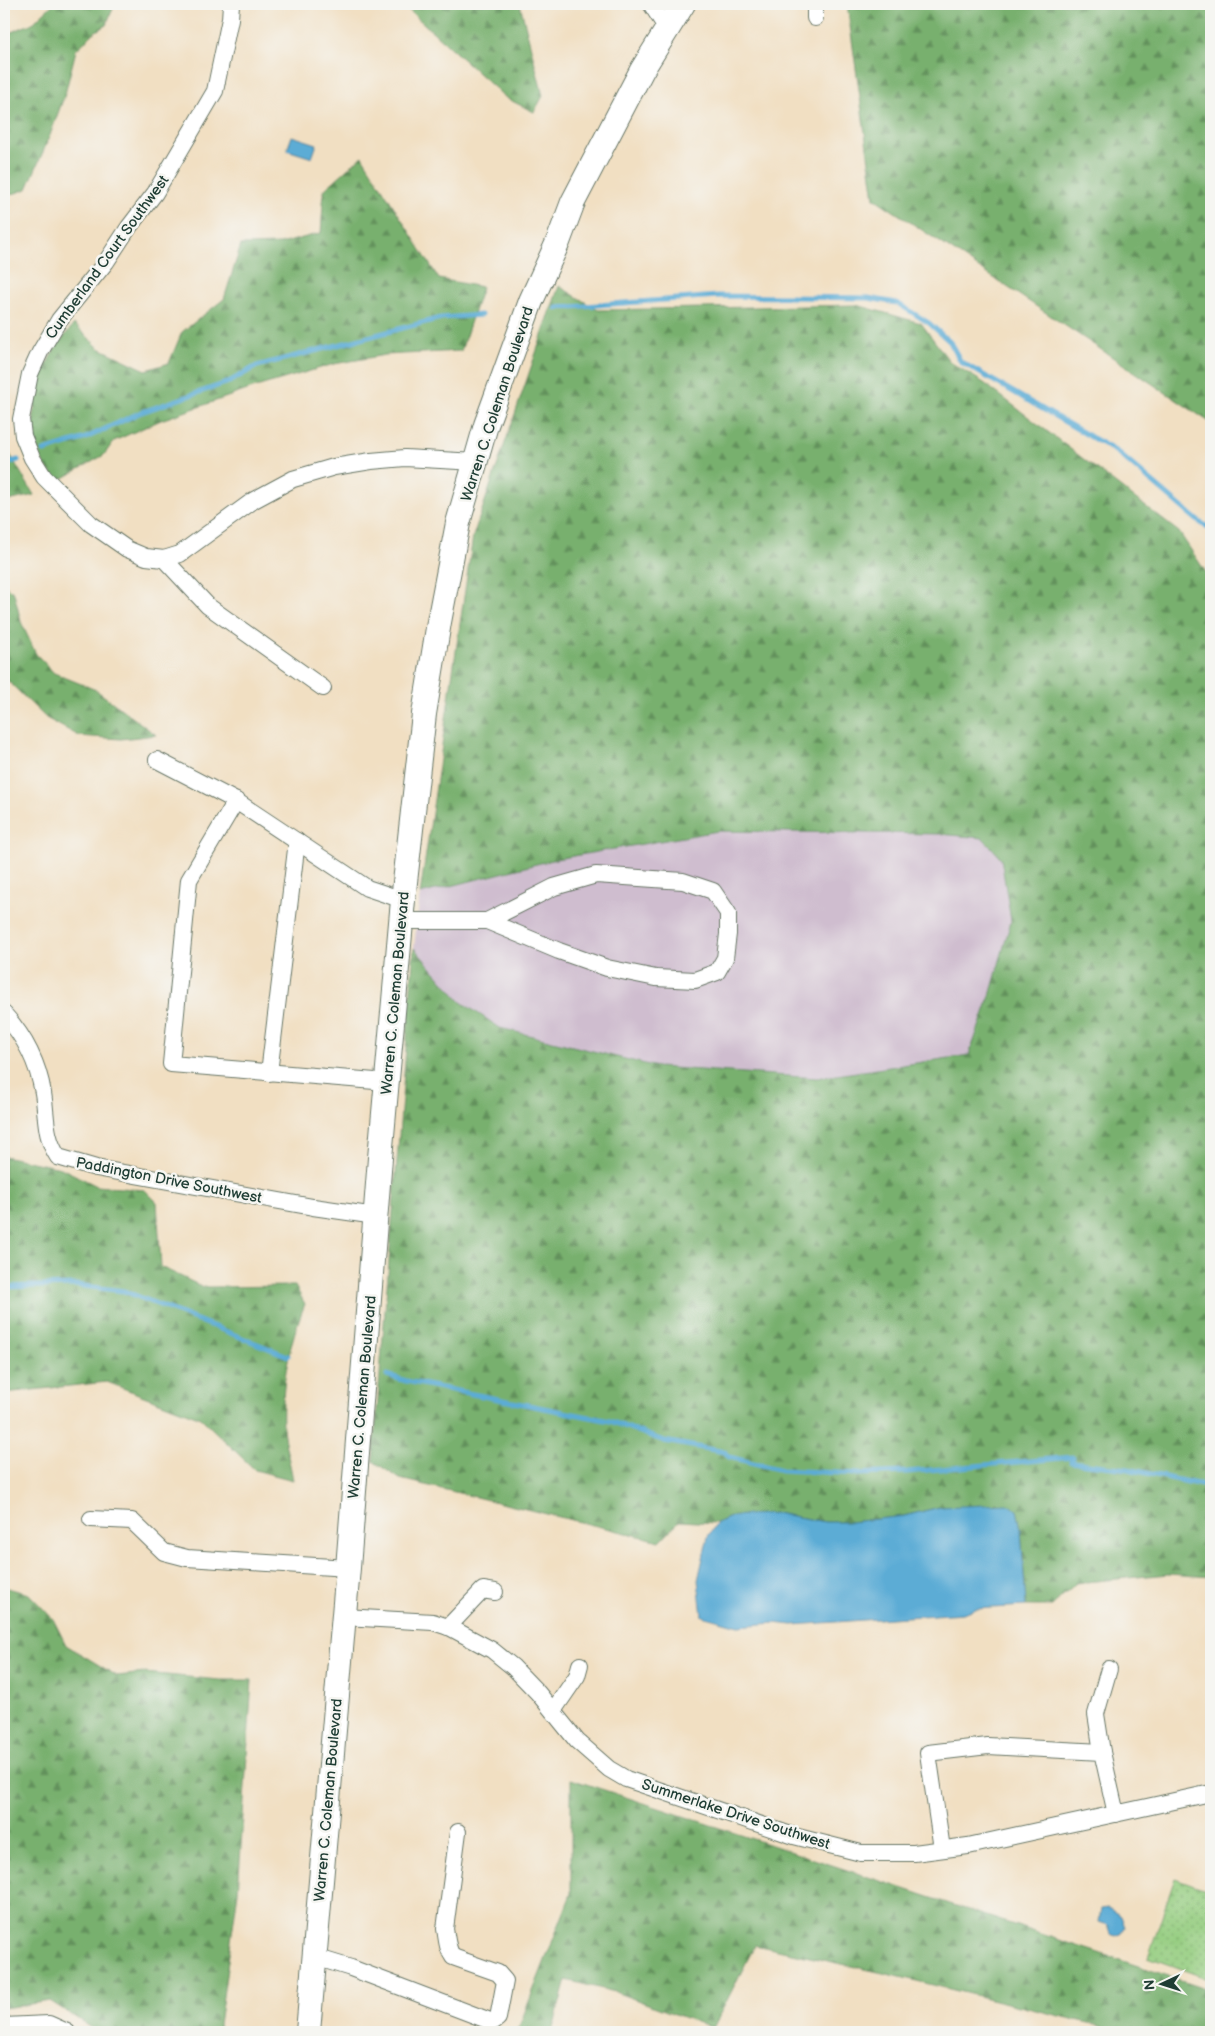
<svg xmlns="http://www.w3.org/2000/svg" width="1215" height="2036" font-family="'Balsamiq Sans',sans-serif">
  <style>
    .industrial { fill: #cfbdcf }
    .forest { fill: url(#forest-firs); stroke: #4c7651 }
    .park { fill: url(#park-dots); stroke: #5a855a }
    .water { fill: #5bacd5; stroke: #3d7484 }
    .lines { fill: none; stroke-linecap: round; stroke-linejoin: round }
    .stream { stroke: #5bacd5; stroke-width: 5 }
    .minor-casing { stroke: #687666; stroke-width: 18 }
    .highway-casing { stroke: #687666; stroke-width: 26 }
    .minor { stroke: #fff; stroke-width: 16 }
    .highway { stroke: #fff; stroke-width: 24 }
    .labels { text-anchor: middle; stroke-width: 5; stroke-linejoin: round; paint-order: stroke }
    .street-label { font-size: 15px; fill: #1f3d34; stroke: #f6f6f2 }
  </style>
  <defs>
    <pattern id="forest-firs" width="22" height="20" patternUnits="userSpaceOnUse" patternTransform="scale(1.25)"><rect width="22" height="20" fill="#78b06e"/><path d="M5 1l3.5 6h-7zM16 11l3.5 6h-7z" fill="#62905b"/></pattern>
    <pattern id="park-dots" width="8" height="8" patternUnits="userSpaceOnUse" patternTransform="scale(1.25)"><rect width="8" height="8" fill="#95cd80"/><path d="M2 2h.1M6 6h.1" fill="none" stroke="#79a86a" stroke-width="1.8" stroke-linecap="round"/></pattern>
  </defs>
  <rect width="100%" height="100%" fill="#f6f6f2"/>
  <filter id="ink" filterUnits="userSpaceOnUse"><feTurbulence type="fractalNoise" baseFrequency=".02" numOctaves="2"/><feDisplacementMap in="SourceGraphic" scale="10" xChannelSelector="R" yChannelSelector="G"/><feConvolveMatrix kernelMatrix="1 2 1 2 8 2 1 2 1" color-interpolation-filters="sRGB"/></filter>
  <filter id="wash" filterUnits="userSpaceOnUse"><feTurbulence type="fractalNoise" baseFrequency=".0096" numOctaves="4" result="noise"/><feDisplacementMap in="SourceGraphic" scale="20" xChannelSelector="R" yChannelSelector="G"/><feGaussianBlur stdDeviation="1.12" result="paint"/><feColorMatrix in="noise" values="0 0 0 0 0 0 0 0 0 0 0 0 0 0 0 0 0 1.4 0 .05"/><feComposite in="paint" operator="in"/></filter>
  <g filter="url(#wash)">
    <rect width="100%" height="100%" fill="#f1dfc2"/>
    <!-- industrial -->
    <polygon class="industrial" points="718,831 940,834 983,838 1001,858 1011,921 990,996 969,1056 817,1078 657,1067 500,1028 461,1002 414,948 420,894 556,859"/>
    <!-- forest -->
    <g class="forest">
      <polygon points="53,4 115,4 106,25 96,31 76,50 65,94 49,138 27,189 4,197 4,35 33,23"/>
      <polygon points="402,4 520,4 543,96 534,112 506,98"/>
      <polygon points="847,4 1211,4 1211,423 874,198"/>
      <path d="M362,156L439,279L482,287L461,351L385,355L334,364L256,387L161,420L114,441L104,455L58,481C54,476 48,471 45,466C25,432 34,385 53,352C59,342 67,333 74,324L99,348L146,370L169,363L182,332L224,299L241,245L280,244L321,233L324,190Z"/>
      <polygon points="559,286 598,310 857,305 921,323 950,362 984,383 1179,532 1211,580 1211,1577 1168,1574 1076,1583 1052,1606 1026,1606 1021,1529 1017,1510 940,1507 904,1516 850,1522 825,1522 776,1513 733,1516 717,1523 679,1521 660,1541 400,1479 373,1461 414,948 461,1002 500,1028 657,1067 817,1078 969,1055 990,996 1011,921 1001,858 983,838 940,834 718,831 556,859 420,894 473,536"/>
      <polygon points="5,446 34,495 4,502"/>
      <polygon points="4,585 14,593 21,622 36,654 54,673 96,690 156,735 121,739 79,736 46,718 4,677"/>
      <path d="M4,1156L61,1168L97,1186L145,1190L157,1202L161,1267L203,1287L295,1286L305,1304C289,1343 281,1384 283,1426C284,1444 290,1462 293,1480L255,1470L201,1418L107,1382L4,1393Z"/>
      <polygon points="4,1587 29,1594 53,1619 66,1645 117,1676 145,1673 220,1680 252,1680 238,1892 219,2024 220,2032 98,2032 50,2001 4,2008"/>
      <polygon points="571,1779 1211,1990 1211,2032 1114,2032 1097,2025 892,1975 755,1945 713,2028 615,1992 566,1980 552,2032 517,2032 571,1894"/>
    </g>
    <!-- park -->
    <polygon class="park" points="1175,1878 1211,1891 1211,1980 1148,1957"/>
    <!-- water -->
    <g class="water">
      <polygon points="292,136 317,144 312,158 287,150"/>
      <polygon points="1007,1504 1017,1510 1021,1529 1026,1606 975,1609 963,1613 793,1625 774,1623 738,1626 702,1616 698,1580 708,1536 717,1523 733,1516 776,1513 825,1522 850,1522 904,1516 940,1507"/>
      <polygon points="1108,1908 1121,1916 1125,1927 1121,1934 1117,1936 1111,1934 1108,1925 1099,1922 1101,1909"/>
    </g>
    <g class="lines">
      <!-- stream -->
      <g class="stream">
        <polyline points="557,308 718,296 868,298 897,303 929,323 950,342 961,362 1117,452 1198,521 1211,529"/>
        <polyline points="44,451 86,438 139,413 229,382 257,366 441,318 481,315"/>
        <polyline points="4,464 18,460"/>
        <polyline points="4,1287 75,1285 124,1291 288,1356"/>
        <polyline points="387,1375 406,1381 610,1421 664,1441 725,1452 729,1457 782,1470 858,1474 907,1472 1073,1457 1071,1462 1128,1469 1211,1487"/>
      </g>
    </g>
  </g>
  <g filter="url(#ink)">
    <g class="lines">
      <defs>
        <g id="minor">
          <polyline points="231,4 230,19 215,91 155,193 129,227 106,262 59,320 40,352 30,374 21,419 23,436 32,458 44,477 91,524 127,549 146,557 164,559 180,554 254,500 293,479 334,467 371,461 405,458 476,462"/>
          <polyline points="651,4 667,29"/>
          <polyline points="815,18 815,4"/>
          <polyline points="164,559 208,606 323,688"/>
          <polyline points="157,760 236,801 367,888 403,900"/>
          <polyline points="236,801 189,880 171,1064 387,1082"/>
          <polyline points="401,921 487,921 559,951 607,968 656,978 695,980 717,972 725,958 728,934 728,913 713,891 683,881 596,875 554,887 487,921"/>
          <path d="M4,1014C24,1036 38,1063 43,1093C47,1116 44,1136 58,1157L96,1168L313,1207L376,1216"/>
          <polyline points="269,1073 297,841"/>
          <polyline points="91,1519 132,1521 164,1552 187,1558 348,1568"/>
          <polyline points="344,1617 433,1622 451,1628 492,1650 513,1667 538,1693 577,1741 609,1769 626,1779 794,1836 861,1853 914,1853 968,1846 1211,1793"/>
          <polyline points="448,1627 483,1590 495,1592"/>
          <polyline points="553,1711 577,1676 580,1665"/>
          <polyline points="1102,1752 1096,1714 1109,1669"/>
          <polyline points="942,1849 928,1753 988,1746 1102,1752 1116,1814"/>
          <path d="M315,1957L351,1968L490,2021H494L498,2018L505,1981L498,1973L453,1957C447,1949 447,1939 445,1929L458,1832"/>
          <polyline points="4,2026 49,2024 67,2032"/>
        </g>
        <polyline id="highway" points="308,2032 348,1568 380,1158 403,900 424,714 439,622 458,523 486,425 531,301 558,242 573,202 642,70 683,4"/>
      </defs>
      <!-- minor casing -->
      <use href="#minor" class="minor-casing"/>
      <!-- highway casing -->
      <use href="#highway" class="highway-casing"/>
      <!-- minor -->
      <use href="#minor" class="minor"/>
      <!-- highway -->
      <use href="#highway" class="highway"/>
    </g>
  </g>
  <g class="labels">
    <!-- street labels -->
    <g class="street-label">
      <text transform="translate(107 257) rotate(-54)" y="5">Cumberland Court Southwest</text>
      <text transform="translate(497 404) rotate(-72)" y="5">Warren C. Coleman Boulevard</text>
      <text transform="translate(395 993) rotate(-85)" y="5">Warren C. Coleman Boulevard</text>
      <text transform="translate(169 1180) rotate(11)" y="5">Paddington Drive Southwest</text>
      <text transform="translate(362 1397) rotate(-85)" y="5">Warren C. Coleman Boulevard</text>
      <text transform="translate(328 1800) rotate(-85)" y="5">Warren C. Coleman Boulevard</text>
      <text transform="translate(736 1814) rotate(18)" y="5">Summerlake Drive Southwest</text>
    </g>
  </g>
  <!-- margin -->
  <rect width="1215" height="2036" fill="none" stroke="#f6f6f2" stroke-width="20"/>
  <!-- north arrow -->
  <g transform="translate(1162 1984) rotate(266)" stroke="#f6f6f2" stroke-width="4" paint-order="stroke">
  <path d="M0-4L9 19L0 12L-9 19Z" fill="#1f3d34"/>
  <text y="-8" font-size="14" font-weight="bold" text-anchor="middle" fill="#1f3d34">N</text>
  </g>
</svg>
